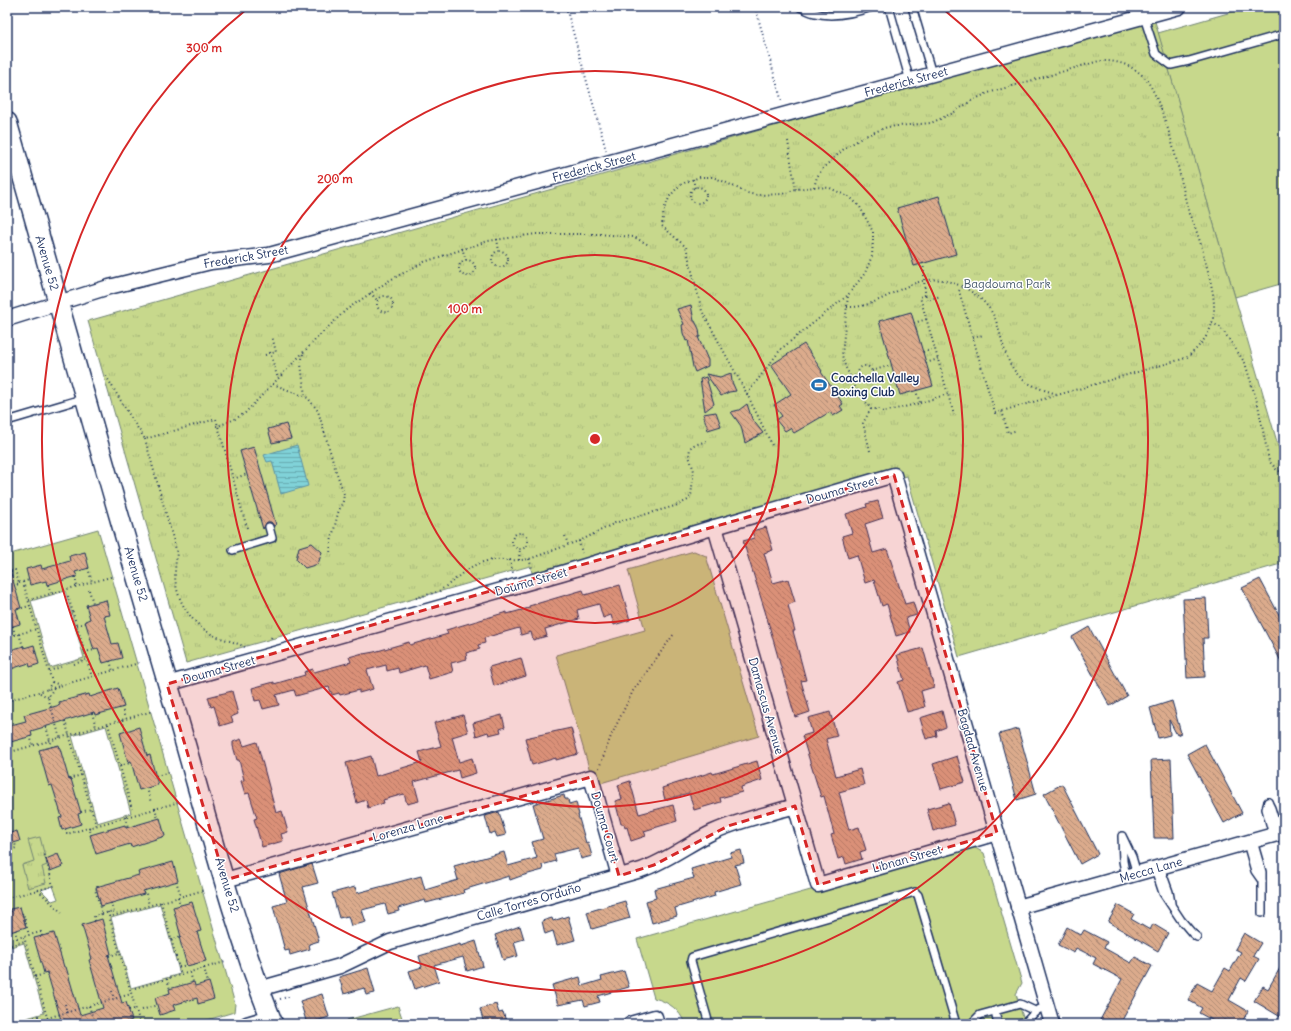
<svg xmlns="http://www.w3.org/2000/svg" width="1291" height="1031" font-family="Delius,sans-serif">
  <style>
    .green { fill: #c7d88c; stroke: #718475; fill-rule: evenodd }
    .park { fill: url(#park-tufts); stroke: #718475 }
    .water { fill: url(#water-rules); stroke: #5891a7 }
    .building { fill: url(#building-back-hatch); stroke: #1b2f5e }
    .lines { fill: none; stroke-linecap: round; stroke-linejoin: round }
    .service-casing { stroke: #1b2f5e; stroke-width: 10 }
    .minor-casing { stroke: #1b2f5e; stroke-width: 17 }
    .secondary-casing { stroke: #1b2f5e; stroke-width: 22 }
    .path { stroke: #1b2f5e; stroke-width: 2; stroke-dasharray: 1 3; stroke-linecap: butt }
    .service { stroke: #fff; stroke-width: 7 }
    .minor { stroke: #fff; stroke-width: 14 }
    .secondary { stroke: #fff; stroke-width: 19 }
    .marked { fill: #d62828; fill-opacity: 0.2; stroke: #d62828; stroke-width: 3; stroke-dasharray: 8 5; stroke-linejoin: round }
    .ring { fill: none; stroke: #d62828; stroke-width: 2 }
    .labels { text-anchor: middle; stroke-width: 3; stroke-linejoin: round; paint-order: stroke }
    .street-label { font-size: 12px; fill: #1b2f5e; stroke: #fff }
    .park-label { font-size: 12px; fill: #46596a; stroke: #fff }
    .poi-label { font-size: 12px; font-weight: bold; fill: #1b2f5e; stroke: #fff; text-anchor: start }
    .centre { fill: #d62828; stroke: #fff; stroke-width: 2 }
    .ring-label { font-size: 12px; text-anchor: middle; font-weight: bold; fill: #d62828; stroke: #fff; stroke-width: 3; stroke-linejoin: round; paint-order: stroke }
  </style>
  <defs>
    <pattern id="park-tufts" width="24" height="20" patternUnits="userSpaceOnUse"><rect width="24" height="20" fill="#c7d88c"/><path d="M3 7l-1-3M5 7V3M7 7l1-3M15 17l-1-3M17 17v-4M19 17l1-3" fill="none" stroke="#aaba7b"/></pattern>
    <pattern id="water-rules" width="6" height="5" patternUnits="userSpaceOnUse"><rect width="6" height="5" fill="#80d2d8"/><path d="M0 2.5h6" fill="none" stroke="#68abb2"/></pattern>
    <pattern id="building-back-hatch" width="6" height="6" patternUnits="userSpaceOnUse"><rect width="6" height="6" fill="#dbab8c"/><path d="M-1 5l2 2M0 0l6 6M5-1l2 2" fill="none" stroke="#b18c76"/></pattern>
  </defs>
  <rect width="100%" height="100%" fill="#fff"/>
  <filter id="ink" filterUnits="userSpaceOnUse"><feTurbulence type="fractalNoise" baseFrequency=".025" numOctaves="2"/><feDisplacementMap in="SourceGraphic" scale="8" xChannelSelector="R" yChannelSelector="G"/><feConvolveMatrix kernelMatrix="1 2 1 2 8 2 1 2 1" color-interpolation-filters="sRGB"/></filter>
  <g filter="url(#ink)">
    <!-- green -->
    <g class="green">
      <polygon points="1249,7 1284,7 1284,283 1235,297 1158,33"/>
      <path d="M98,529L235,1004L234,1012L194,1024H7L44,1013L24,943L7,948V555ZM65,591L84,658L50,668L31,601ZM106,726L131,813L97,823L72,736ZM53,886L58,899L52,901L41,890ZM160,904L180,974L131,988L111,918Z"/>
      <polygon points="694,551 706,556 759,736 594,785 556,655 645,630 628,570"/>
      <path d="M970,845L984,853L1022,983L1016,994L1025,1024H685C680,1010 669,1002 654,998L637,939Z"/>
      <polygon points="398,1006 404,1024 349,1024 347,1020"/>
    </g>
    <!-- park -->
    <g class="park">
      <polygon points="1154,18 1284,466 1284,563 959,657 907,476 535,582 530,566 186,663 88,321"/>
      <polygon points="40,837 47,865 42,867 46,883 28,888 22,865 34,861 28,840"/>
    </g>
    <!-- water -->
    <polygon class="water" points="297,445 308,486 281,494 272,461 267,462 264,455"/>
    <!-- building -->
    <g class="building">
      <polygon points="939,196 956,254 914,266 897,208"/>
      <polygon points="691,305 694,321 695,321 699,329 700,337 698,337 708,360 708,366 695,372 693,367 688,340 686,341 683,333 682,325 684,324 677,309"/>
      <polygon points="911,312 933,386 900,395 879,321"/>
      <polygon points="804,344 822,371 821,372 843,404 840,406 843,410 833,416 830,412 794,433 790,428 785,431 776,420 782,416 774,405 791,394 771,365"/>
      <polygon points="731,373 732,382 736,391 729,392 721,396 706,374 720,377"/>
      <polygon points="706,377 714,404 705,411 700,379"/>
      <polygon points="747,404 752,419 763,433 745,443 741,426 731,412 739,410"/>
      <polygon points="716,412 721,426 708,430 703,414"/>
      <polygon points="286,424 291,439 272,443 268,429"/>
      <polygon points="254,447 276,525 274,526 271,522 267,522 263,529 240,451"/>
      <polygon points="878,501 883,518 865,524 873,553 887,549 905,604 913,602 917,615 906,618 910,632 896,636 887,604 882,606 874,580 865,583 857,555 848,558 842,536 852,533 846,514 867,507 866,504"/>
      <polygon points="766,527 773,550 764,553 773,583 788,579 795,602 788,605 795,631 793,631 806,680 801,681 810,712 795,717 765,611 743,541 754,538 752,531"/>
      <polygon points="312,543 322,552 318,564 305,568 296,559 299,547"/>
      <polygon points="85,552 89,568 75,572 77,576 47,585 46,581 30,585 26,569 41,565 42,569 70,561 69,556"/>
      <polygon points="7,570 10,570 21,608 16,609 20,624 7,628"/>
      <polygon points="1260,579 1284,624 1284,667 1242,588"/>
      <polygon points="620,585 630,620 614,625 611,615 603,618 599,604 577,610 579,619 545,629 547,636 533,640 531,632 521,635 519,628 484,638 485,643 478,645 480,649 466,653 467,659 451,663 453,672 429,679 425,665 399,673 398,668 387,671 386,665 367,670 373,689 359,693 359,690 340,695 339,693 332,695 329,687 296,696 294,690 276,695 279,705 263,709 260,700 255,701 252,688 274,682 274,684 305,675 304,672 313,669 314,672 351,662 349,657 363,653 363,654 374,652 409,642 410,645 448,634 446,630 507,612 507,614 529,608 529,606 583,590 585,595"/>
      <polygon points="1206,598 1208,638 1203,638 1205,677 1187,678 1183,599"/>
      <polygon points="106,600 110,615 104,616 112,644 118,643 122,658 103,663 98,648 94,650 85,621 90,619 86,605"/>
      <polygon points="1089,627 1127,696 1110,706 1072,637"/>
      <polygon points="34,645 39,664 30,667 29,663 11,669 9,662 7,663 7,651 24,646 24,648"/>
      <polygon points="923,648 934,687 921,691 925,707 907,712 898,682 904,680 897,655"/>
      <polygon points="521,658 526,676 494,686 489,667"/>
      <polygon points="118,688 124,707 95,715 94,712 31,731 32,736 7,743 7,726 26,721 24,715 60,705 59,702 89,694 90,697"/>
      <polygon points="232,691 238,714 231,717 233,722 220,726 214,706 211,707 208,697"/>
      <polygon points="1172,701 1181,733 1177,735 1169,720 1170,735 1158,738 1150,708"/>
      <polygon points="942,711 946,727 936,731 937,736 926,739 920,718"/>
      <polygon points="830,712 837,736 826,739 836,776 860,769 864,785 839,792 849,830 859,827 866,850 860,852 862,859 846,864 844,857 838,859 831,835 834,834 824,796 821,797 802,736 812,733 808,718"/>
      <polygon points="463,715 468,732 452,737 459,762 472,758 476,773 460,778 458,770 414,782 419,801 407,804 404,794 383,800 384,803 368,808 366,800 357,803 346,763 371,756 376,776 422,762 419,752 441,746 434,723"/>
      <polygon points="502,715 505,727 500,729 501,732 489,735 488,732 476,736 473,723"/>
      <polygon points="139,727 147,756 150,755 158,785 139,790 131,761 128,762 120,733"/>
      <polygon points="571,728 578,754 556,760 556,758 532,765 525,738"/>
      <polygon points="1018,729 1036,794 1017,800 999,734"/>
      <polygon points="241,739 244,746 257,742 276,813 282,811 288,832 281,834 283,841 262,847 254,819 257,818 249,793 245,794 241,781 244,780 239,760 237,760 233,746 233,742"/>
      <polygon points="1205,744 1242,813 1224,823 1187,754"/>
      <polygon points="59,745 69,780 71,779 81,813 78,814 81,824 62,830 59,818 62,817 52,785 49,786 39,750"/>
      <polygon points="957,756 965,782 941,789 933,764"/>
      <polygon points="1171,759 1174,838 1154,838 1151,760"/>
      <polygon points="757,761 762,780 741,787 742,792 720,798 721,802 694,810 689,793 665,800 662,788 712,772 713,774"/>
      <polygon points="630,781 639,814 673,805 677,821 644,831 646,836 631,841 627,827 625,828 624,824 621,824 615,801 622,799 618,785"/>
      <polygon points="1062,784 1098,854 1080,864 1044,794"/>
      <polygon points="564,795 565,799 568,799 569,804 576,802 579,815 578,815 586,843 588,842 592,856 581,859 578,848 554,854 556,861 542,865 543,870 521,876 510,880 509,876 463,890 464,893 426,903 425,900 398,908 399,911 388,914 385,904 362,910 366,922 351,926 348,916 339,918 332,893 355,887 357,893 421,876 425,890 458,880 454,866 504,852 508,866 537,858 532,842 543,839 533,804"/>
      <polygon points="949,803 955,825 933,831 927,809"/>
      <polygon points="499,812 506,835 497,837 495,832 490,834 485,816"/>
      <polygon points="160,818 165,836 131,847 130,844 96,854 90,835 125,825 126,828"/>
      <polygon points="17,831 20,841 7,845 7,834"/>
      <polygon points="741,850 744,863 735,865 741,884 714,892 715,896 675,908 677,916 652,923 646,901 656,898 654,889 694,878 691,869 731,857 730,853"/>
      <polygon points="58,854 63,866 50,871 46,859"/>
      <polygon points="173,862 178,881 143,891 144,894 101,906 96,887 139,875 138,872"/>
      <polygon points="312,864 318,883 303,887 319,941 309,944 310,949 290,955 289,950 285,951 273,906 287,902 279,874"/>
      <polygon points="625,901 630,918 592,929 587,912"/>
      <polygon points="192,902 201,931 197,932 206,961 187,966 179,937 181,937 173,907"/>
      <polygon points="1118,905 1134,914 1131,919 1150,930 1153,924 1168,933 1158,951 1108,922"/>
      <polygon points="20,907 26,927 7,933 7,913 11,912 10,909"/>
      <polygon points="568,916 575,940 557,945 553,931 545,934 542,921 552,918 553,921"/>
      <polygon points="102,919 111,954 108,955 122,1003 126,1002 132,1020 119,1024 58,1024 58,1021 61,1020 47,972 44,973 34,938 54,933 64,967 66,967 80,1015 103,1008 89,960 92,959 82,925"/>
      <polygon points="520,926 524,939 514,942 518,956 503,960 495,935"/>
      <polygon points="1067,927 1081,935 1084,930 1107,942 1104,948 1131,963 1135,957 1152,966 1120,1024 1098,1024 1122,979 1093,964 1096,958 1076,948 1074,953 1058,945"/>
      <polygon points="1244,933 1261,943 1253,956 1259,959 1246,981 1241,978 1229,1000 1248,1011 1241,1024 1232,1024 1224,1020 1222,1024 1219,1024 1199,1013 1202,1008 1188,1000 1197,983 1212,991 1225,968 1230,971 1241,952 1235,949"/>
      <polygon points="476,941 483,966 467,971 463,957 434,965 439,981 415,989 409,971 422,967 419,956 460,944 461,946"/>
      <polygon points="1284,961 1284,1019 1254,1001 1263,986 1268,989"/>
      <polygon points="368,968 375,993 366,995 364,988 344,994 339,977"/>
      <polygon points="624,971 629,987 598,996 600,1002 585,1006 583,1000 558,1005 552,985 580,977 582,986 602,980 601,977"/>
      <polygon points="194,982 195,986 209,982 214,999 198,1004 197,998 173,1005 175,1010 160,1015 155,998 170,993 169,989"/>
      <polygon points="322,994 329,1017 307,1024 300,1001"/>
      <polygon points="496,1004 499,1013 503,1012 507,1024 484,1024 480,1009"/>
    </g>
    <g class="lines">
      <defs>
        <g id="service">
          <path d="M800,7C805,9 810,12 815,13C833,18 854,13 872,7"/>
          <polyline points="889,7 910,81"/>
          <polyline points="912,7 932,74"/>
          <polyline points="1144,17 1156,54 1171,65 1189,61 1284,34"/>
          <polyline points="7,421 85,398"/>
          <polyline points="233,550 272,538 269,527"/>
          <polyline points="1268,802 1266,809 1273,835"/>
          <polyline points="1268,802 1271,808 1279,834"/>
          <polyline points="1122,836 1123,861 1126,877"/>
          <polyline points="1123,838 1132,857 1137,874"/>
          <polyline points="1253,841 1262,872 1262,913"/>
          <polyline points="1247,843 1255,871 1262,881"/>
          <polyline points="1160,867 1169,892 1171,903"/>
          <polyline points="1155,869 1163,893 1181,920 1192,933 1197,937"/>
          <polyline points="995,1011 998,1024"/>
          <polyline points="709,1024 691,961 692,957 915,892 918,895 956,1024"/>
          <polyline points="971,1024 980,1015 1020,1004 1035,1011"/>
          <path d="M1022,1024C1030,1021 1032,1012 1040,1009"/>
        </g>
        <g id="minor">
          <polyline points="7,319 109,287 211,262 269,255 1179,7"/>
          <polyline points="715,527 818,885 997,833"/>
          <polyline points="167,684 562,573 715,527 894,475 1052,1024"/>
          <polyline points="225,880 591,777 619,876"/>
          <polyline points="1018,907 1284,832"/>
          <path d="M259,989L340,966L390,942L641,870C667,861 688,844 713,832C739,820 768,814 795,806"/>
          <polyline points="247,1024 270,1017"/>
          <polyline points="630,1024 655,1017 657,1024"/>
        </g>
        <path id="secondary" d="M7,122C63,318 117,513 175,708C206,814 232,922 273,1024"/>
      </defs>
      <!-- service casing -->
      <use href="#service" class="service-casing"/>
      <!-- minor casing -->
      <use href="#minor" class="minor-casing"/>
      <!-- secondary casing -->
      <use href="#secondary" class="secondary-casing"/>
      <!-- path -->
      <g class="path">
        <polyline points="566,7 606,150"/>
        <polyline points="755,7 782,102"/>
        <polyline points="788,141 792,168 796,189"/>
        <polyline points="693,179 695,188"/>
        <path d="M814,187L817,177L823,168L845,148L865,136L887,127L931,123L953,113L971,101L988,93L1099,61C1117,60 1132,65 1144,77C1152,86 1156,97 1160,107C1174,141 1180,178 1189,214C1197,230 1202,247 1206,264C1217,305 1222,329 1186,358L1002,411"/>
        <circle cx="698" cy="195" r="8"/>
        <polyline points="497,239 499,251"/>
        <polyline points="462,248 466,260"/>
        <circle cx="500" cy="259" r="8"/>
        <circle cx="467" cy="268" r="8"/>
        <path d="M923,263C925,276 923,288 927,300L941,296"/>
        <polyline points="962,287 959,291 995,413 1002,411 1008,433 1017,430"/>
        <polyline points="370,293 377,300"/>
        <polyline points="925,295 920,297 954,415"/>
        <circle cx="385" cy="304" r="8"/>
        <path d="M847,307C882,309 907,275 942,280C964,284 988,299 996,321C1003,340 1004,360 1019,376C1029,386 1044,390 1057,394"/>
        <polyline points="914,323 927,319"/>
        <polyline points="1212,323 1220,327 1224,332 1245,363 1258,405 1269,461 1276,469 1284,474"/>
        <polyline points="973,338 983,335"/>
        <polyline points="270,352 278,379"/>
        <polyline points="923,352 935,349"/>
        <polyline points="303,354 301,364 305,396"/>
        <polyline points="265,355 276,352 272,336"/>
        <polyline points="926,363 938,359"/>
        <circle cx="865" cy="373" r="7"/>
        <polyline points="872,371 891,365"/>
        <polyline points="106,376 133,421 145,439 216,419 218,426 216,426"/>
        <polyline points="851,378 858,375"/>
        <polyline points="273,384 308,398 318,411 336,471 344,494 343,501 338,513 331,542 330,553"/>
        <polyline points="747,394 781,349 848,295"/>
        <polyline points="920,403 948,394"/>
        <path d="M145,439L177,553C176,560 175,567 175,574C175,600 192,625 215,636C225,640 237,642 246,648"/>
        <polyline points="772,445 747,394 702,311 686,247 662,226 664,209 670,196 679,186 686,182 700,177 713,177 727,183 747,193 756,195 783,194 796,189 815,187 830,188 851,198 860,207 873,232 873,240 872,256 865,273 848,295 842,355 845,366 857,390 871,409 879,409 884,412 920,403 916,391"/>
        <polyline points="870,451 863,423 871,409"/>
        <polyline points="233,479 247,474"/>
        <polyline points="247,528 218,426 235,419 245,413 319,336 346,310 390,280 424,262 488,241 536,234 599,234 634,237 649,245"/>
        <circle cx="520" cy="541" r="8"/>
        <polyline points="565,536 568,544"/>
        <polyline points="579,541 582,553"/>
        <polyline points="529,559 532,568"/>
        <polyline points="510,560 513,573"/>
        <polyline points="519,560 520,549"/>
        <polyline points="88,568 92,582"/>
        <polyline points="7,572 15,570 19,584 14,586"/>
        <polyline points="75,577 77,586"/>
        <polyline points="23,582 52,682 47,690"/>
        <polyline points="19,583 29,580"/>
        <polyline points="48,585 51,593"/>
        <polyline points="89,590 93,603"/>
        <polyline points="68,596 92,677"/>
        <path d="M416,598C424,595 435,594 442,589C456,580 466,567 483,562C498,557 516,563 532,558L584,539L615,523L675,506L688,500L691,496L693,478L694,471L689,456L690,448L694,445L707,441"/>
        <polyline points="29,600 114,576"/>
        <polyline points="18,609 30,606"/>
        <polyline points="77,625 86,623"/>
        <polyline points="13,626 15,635"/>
        <polyline points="19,634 23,646"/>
        <polyline points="7,637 37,629"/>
        <polyline points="271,638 273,635"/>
        <polyline points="84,652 94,650"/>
        <polyline points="110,661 113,671"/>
        <polyline points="74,664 86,660"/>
        <polyline points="49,671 61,667"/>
        <polyline points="52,682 60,685"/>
        <polyline points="54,688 48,697 60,738"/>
        <polyline points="40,693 48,697"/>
        <polyline points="7,701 139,663"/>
        <polyline points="122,707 125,719"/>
        <polyline points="92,713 96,727"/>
        <polyline points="122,720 126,731"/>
        <polyline points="65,721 96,825"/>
        <polyline points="108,724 132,809"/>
        <polyline points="46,727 52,747"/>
        <polyline points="30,736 33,745"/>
        <polyline points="7,753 153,711"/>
        <polyline points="120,766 130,763 129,761"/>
        <polyline points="599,768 611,736 633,691 674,634"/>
        <polyline points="156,776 170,772"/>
        <polyline points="69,779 81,775"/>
        <polyline points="147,788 151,803"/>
        <polyline points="155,808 158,819"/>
        <polyline points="81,812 91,809"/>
        <polyline points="125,817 128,827"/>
        <polyline points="89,827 91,834"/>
        <polyline points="65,829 67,834 179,802"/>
        <polyline points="7,851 16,848 15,843"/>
        <polyline points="44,851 53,886"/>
        <polyline points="176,881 181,896"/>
        <polyline points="38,890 63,914"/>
        <polyline points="145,890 149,905"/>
        <polyline points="178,897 180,905"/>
        <polyline points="7,898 57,885"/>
        <polyline points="161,902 181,975"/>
        <polyline points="111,903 113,911"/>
        <polyline points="108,912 140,1024"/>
        <polyline points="22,914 23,913 29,935"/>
        <polyline points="102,914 113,911 115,915"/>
        <polyline points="109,917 204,890"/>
        <polyline points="95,921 94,916 102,914 95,889 96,889"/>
        <polyline points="15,930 17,938 41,932 42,936"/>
        <polyline points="24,937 49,1024"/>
        <polyline points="171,940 181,936"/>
        <polyline points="7,946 25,941"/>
        <polyline points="109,956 119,953"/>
        <polyline points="179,967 187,965"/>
        <polyline points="204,968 208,983"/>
        <polyline points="190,973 193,982"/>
        <polyline points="35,977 48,973"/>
        <polyline points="167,979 170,989"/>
        <polyline points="135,988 225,962"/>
        <polyline points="112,991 114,999"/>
        <polyline points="280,999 288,997 287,995"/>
        <polyline points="65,1004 67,1013"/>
        <polyline points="89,1006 92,1015"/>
        <polyline points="129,1010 135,1009"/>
        <polyline points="142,1010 157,1005"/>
        <polyline points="47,1018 131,994"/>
        <polyline points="11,1024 39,1016"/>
      </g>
      <!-- service -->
      <use href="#service" class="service"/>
      <!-- minor -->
      <use href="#minor" class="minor"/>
      <!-- secondary -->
      <use href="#secondary" class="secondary"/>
    </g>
  </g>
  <!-- marked area -->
  <path class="marked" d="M894,475L997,833L818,885L795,806L728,826L654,865L619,876L591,777L225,880L167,684Z"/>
  <!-- distance rings -->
  <g class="ring">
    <circle cx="595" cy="439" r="184"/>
    <circle cx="595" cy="439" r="368"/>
    <path d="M943 9A553 553 0 1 1 247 9"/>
  </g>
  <!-- icons -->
  <defs>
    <symbol id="stadium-bare" viewBox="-9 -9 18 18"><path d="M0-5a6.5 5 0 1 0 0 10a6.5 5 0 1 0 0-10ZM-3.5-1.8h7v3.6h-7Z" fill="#1f6fb2" stroke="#fff" stroke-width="2.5" paint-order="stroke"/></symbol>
  </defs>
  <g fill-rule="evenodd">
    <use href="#stadium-bare" x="808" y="374" width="22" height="22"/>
  </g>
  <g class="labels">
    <!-- street labels -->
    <g class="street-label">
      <text transform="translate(906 82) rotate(-15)" y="4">Frederick Street</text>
      <text transform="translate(594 167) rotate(-15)" y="4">Frederick Street</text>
      <text transform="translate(246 257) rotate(-10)" y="4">Frederick Street</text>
      <text transform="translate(47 263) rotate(74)" y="4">Avenue 52</text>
      <text transform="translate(842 490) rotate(-16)" y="4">Douma Street</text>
      <text transform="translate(136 574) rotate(74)" y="4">Avenue 52</text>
      <text transform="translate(531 582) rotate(-16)" y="4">Douma Street</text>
      <text transform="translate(219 670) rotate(-16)" y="4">Douma Street</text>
      <text transform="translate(766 706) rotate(74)" y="4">Damascus Avenue</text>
      <text transform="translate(973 750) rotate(74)" y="4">Bagdad Avenue</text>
      <text transform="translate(605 827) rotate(74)" y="4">Douma Court</text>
      <text transform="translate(408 828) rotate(-16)" y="4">Lorenza Lane</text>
      <text transform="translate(907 859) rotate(-16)" y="4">Libnan Street</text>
      <text transform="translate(1151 870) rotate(-16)" y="4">Mecca Lane</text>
      <text transform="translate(227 885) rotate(73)" y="4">Avenue 52</text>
      <text transform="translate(529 902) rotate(-16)" y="4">Calle Torres Orduño</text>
    </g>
    <!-- park labels -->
    <g class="park-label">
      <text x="1007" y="288">Bagdouma Park</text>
    </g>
    <!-- poi labels -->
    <g class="poi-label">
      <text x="831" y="382">Coachella Valley<tspan x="831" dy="14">Boxing Club</tspan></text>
    </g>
  </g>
  <circle cx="595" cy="439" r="6" class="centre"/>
  <g class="ring-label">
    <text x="204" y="52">300 m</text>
    <text x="335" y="183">200 m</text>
    <text x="465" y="313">100 m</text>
  </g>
  <!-- margin -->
  <rect width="1291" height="1031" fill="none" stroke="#fff" stroke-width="24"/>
  <rect x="12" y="12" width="1267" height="1007" fill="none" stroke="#1b2f5e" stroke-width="1.5" filter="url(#ink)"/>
</svg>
